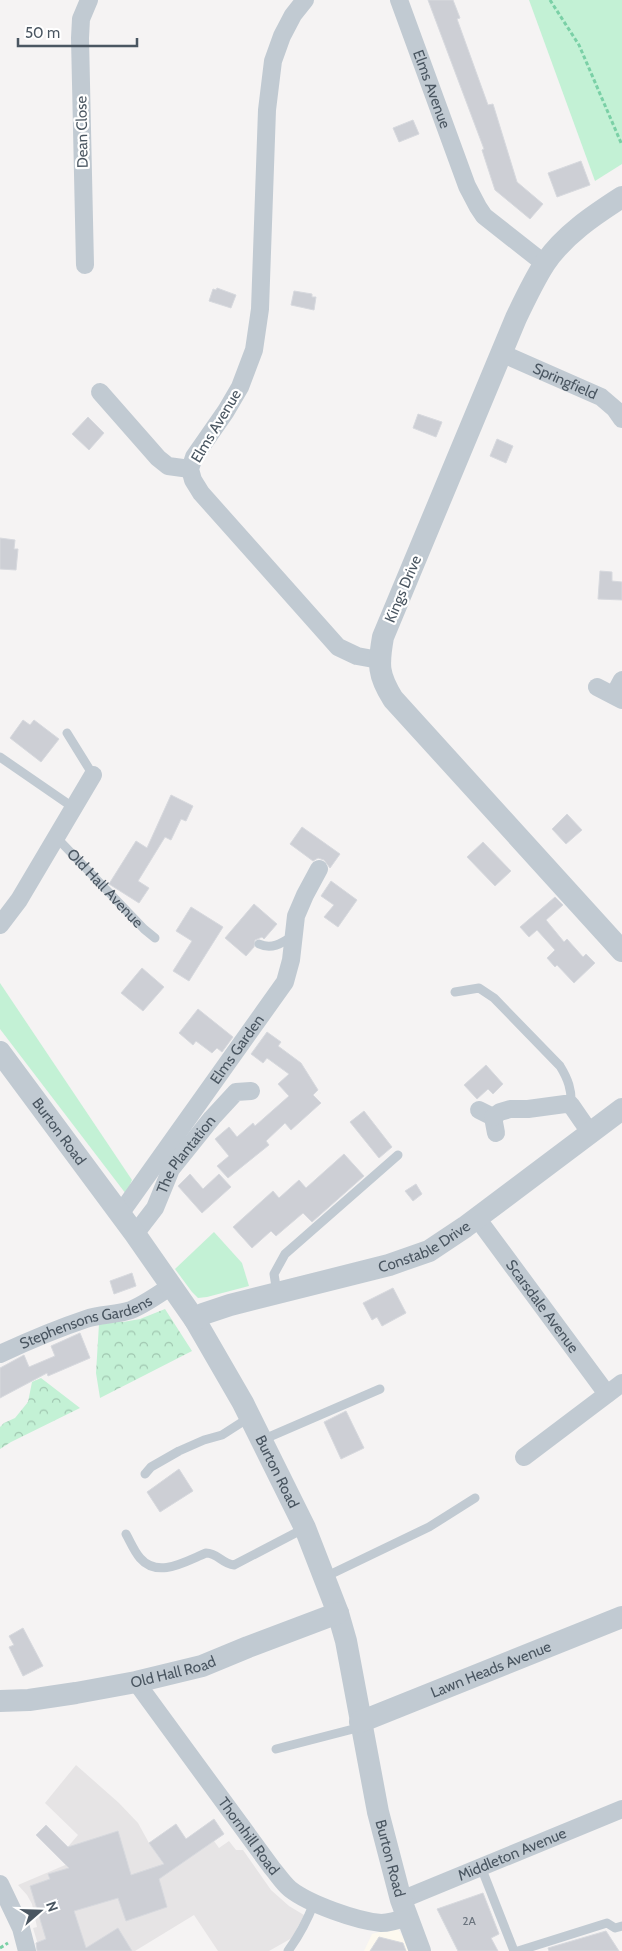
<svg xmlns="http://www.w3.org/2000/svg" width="622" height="1951" font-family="Cabin,sans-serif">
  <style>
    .commercial { fill: #fdf9ef }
    .education { fill: #e6e4e5 }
    .green { fill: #c3f1d5 }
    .forest { fill: url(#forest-crowns) }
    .building { fill: #cdcfd5; stroke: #d7d9de }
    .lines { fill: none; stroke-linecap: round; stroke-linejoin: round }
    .path { stroke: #7ad0a6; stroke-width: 3; stroke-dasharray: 4 2.5; stroke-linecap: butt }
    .service { stroke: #c1cad2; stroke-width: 9 }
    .minor { stroke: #c1cad2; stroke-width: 18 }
    .tertiary { stroke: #c1cad2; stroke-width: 22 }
    .labels { text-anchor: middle; stroke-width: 4.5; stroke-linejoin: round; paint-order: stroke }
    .number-label { font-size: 12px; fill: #6b747e }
    .street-label { font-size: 15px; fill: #4a5661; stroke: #fff }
  </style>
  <defs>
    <pattern id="forest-crowns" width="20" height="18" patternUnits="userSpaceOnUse" patternTransform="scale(1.25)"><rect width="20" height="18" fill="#c3f1d5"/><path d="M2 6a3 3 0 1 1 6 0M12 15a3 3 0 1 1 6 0" fill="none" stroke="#a0c6b0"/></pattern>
  </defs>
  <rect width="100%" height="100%" fill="#f5f3f3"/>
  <!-- commercial -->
  <polygon class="commercial" points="397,1927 411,1951 364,1951 372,1934"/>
  <!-- education -->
  <polygon class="education" points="76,1765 119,1803 138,1823 149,1843 169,1872 214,1841 219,1848 229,1841 236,1850 243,1850 271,1890 289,1906 304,1915 292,1938 269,1951 218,1951 194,1915 135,1951 40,1951 33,1928 37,1927 32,1904 27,1895 18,1885 77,1860 66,1849 78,1835 45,1803"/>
  <!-- green -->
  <g class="green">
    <polygon points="529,0 622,0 622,164 595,181"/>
    <polygon points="0,983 132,1180 126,1194 0,1029"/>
    <polygon points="214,1232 242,1263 249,1286 207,1297 198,1298 192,1292 175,1269"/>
  </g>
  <!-- forest -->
  <g class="forest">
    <polygon points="165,1309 192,1351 100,1398 96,1373 99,1324 111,1320 123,1322 140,1319"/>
    <polygon points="41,1378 80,1408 11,1442 0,1449 0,1427 4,1423 15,1418 28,1402 32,1382"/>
  </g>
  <!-- building -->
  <g class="building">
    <polygon points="428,0 453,0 460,18 457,19 488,105 493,104 517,182 543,204 530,219 495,190 482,150 484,149"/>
    <polygon points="413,120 419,134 399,142 393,128"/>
    <polygon points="581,161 590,185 557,197 548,173"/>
    <polygon points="217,288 236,295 231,308 209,301 213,289 216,290"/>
    <polygon points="294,291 312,294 312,297 316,297 314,310 291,305"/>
    <polygon points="418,414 442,422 436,437 413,428"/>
    <polygon points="88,417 104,433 89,450 72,434"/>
    <polygon points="497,439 513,446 506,463 490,456"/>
    <polygon points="0,538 15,540 14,549 18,549 16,570 0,569"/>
    <polygon points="600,571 612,572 612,581 622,582 622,600 598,599"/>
    <polygon points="23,720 30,725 34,720 59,739 41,762 10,738"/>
    <polygon points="171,795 193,806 186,821 181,819 171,840 165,837 138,881 149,888 139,903 109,884 136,841 147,848"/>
    <polygon points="567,814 582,830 566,844 552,829"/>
    <polygon points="302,827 340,854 330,868 324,860 318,858 313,861 290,844"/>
    <polygon points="483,842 511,871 495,886 467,857"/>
    <polygon points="331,881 357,900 338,927 324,917 334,905 321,896"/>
    <polygon points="555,897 563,905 546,920 564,942 567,939 583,957 586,954 595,963 574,983 557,965 555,967 547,958 555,950 537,930 529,937 520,927"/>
    <polygon points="254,904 277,924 264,939 262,937 255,940 254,947 246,956 225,938"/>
    <polygon points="191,907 223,927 189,981 173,971 192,941 176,931"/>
    <polygon points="142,968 164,987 143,1011 121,993"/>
    <polygon points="198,1009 233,1037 222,1052 217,1048 212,1053 196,1041 193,1045 179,1033"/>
    <polygon points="267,1032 281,1042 278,1046 301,1063 318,1090 313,1095 321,1103 291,1130 285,1123 266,1141 269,1145 228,1178 217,1166 229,1156 215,1139 229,1127 237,1137 253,1123 255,1126 289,1096 278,1084 289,1074 267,1058 263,1063 251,1054"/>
    <polygon points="486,1065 503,1084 493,1094 488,1089 477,1099 464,1085"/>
    <polygon points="364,1111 392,1147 379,1158 350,1122"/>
    <polygon points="344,1154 364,1176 312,1222 303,1213 276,1236 271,1231 252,1248 233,1227 273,1191 279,1198 299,1180 306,1188"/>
    <polygon points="190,1174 203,1189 219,1174 231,1187 202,1213 178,1186"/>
    <polygon points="416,1184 422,1194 413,1201 405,1191"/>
    <polygon points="132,1273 136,1286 114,1294 110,1281"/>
    <polygon points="393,1288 406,1313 382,1326 377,1317 372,1320 363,1303"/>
    <polygon points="80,1333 90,1358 48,1376 47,1373 0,1398 0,1368 24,1355 29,1367 55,1356 51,1346"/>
    <polygon points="346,1411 364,1448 341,1459 324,1422"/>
    <polygon points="179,1469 193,1491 160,1512 147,1492"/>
    <polygon points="23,1628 43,1666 23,1676 9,1647 14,1645 9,1636"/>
    <polygon points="214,1819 224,1834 159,1879 167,1907 126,1921 118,1898 74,1911 86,1948 118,1928 132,1951 37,1951 36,1943 46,1939 30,1886 50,1879 48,1874 69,1868 36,1835 46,1825 68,1847 118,1831 131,1875 164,1864 149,1843 176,1824 186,1839"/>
    <polygon points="483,1893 499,1934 491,1938 498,1951 458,1951 437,1909"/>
    <polygon points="606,1931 619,1951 549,1951 548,1948"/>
    <polygon points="379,1937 403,1943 406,1951 370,1951"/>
  </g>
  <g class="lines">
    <!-- path -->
    <g class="path">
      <polyline points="550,0 579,45 622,145"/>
      <polyline points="0,1948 8,1943"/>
    </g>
    <!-- service -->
    <g class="service">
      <polyline points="67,733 93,775"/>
      <polyline points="0,757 74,808"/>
      <path id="s1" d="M56,837L144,929L155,938"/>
      <path d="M259,944C272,950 282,943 293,936"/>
      <path d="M455,992L479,988L494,998L560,1066C568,1079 572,1090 571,1105"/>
      <polyline points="277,1293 274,1274 285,1254 398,1155"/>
      <polyline points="262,1440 380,1389"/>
      <polyline points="145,1474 151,1467 179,1451 204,1440 222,1435 250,1417"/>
      <path d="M126,1534C130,1541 134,1551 140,1558C158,1579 186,1561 206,1553C218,1553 222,1564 234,1565L305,1528"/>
      <polyline points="325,1577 429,1527 475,1498"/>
      <polyline points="276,1749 361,1727"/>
      <polyline points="481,1867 514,1951"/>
      <path d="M288,1951C299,1936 307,1921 314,1903"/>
      <polyline points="518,1951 607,1923 615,1928 622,1926"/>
    </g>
    <!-- minor -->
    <g class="minor">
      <polyline points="305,0 293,15 282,36 273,61 267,110 260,309 254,350 240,387 226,411 194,457 190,469 193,480 201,493 338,647 357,656 379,660"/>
      <path id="s2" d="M399,0L467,186L478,207L484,216L545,264"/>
      <polyline points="85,265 80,38 81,19 89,0"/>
      <path id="s3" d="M501,353L601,397L615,409L622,419"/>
      <polyline points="100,392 158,458 168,466 190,469"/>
      <polyline points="597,687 622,700"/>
      <polyline points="614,695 622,680"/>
      <polyline points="0,925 19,900 93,775"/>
      <polyline points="479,1110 493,1117 496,1133"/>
      <polyline points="493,1117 500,1112 510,1109 528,1109 565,1104 571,1105 591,1134"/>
      <path id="s4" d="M120,1214L285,982L291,960L296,916L305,895L319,869"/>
      <path id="s5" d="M477,1218L607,1394"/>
      <path id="s6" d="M135,1234L155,1208L171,1169L212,1118L236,1092L251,1091"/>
      <path id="s7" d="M0,1354C28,1341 56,1329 86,1319C100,1314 117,1315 131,1310C145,1304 158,1295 171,1286"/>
      <polyline points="524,1457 622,1383"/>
      <path id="s8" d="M136,1682L272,1868C278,1875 283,1883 290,1889C309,1904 357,1921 381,1923C390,1923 399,1920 407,1917"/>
      <polyline points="0,1884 21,1928 27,1951"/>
      <path id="s9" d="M401,1900L622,1809"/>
    </g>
    <!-- tertiary -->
    <g class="tertiary">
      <path d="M622,197C594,215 564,235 545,263C534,280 525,299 516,318L383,637C378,665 378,675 393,699L622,951"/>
      <path id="s10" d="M0,1052L135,1234L195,1320L243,1403L305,1528L338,1613L346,1641L378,1812L401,1900L420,1951"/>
      <path id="s11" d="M195,1320L203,1314L230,1305L389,1265L429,1251L465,1227L622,1109"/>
      <path id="s12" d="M0,1701L29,1700L76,1693L136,1682L202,1666L248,1647L338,1613"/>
      <path id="s13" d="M360,1722L622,1617"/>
    </g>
  </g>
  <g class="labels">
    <!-- number labels -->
    <g class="number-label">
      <text x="469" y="1925">2A</text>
    </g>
    <!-- street labels -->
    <g class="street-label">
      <text dy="5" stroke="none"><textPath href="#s2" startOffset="95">Elms Avenue</textPath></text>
      <text transform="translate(82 132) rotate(-91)" y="5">Dean Close</text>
      <text dy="5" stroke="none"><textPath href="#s3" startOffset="70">Springfield</textPath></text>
      <text transform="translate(216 426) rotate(-59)" y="5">Elms Avenue</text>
      <text transform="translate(403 589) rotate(-67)" y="5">Kings Drive</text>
      <text dy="5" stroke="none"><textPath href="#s1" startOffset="71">Old Hall Avenue</textPath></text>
      <text dy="5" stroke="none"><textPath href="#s4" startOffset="202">Elms Garden</textPath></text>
      <text dy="5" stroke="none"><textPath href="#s10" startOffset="99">Burton Road</textPath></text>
      <text dy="5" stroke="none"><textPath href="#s6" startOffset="95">The Plantation</textPath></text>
      <text dy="5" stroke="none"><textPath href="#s11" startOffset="242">Constable Drive</textPath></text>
      <text dy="5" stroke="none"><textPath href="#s5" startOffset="110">Scarsdale Avenue</textPath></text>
      <text dy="5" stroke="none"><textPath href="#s7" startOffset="92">Stephensons Gardens</textPath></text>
      <text dy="5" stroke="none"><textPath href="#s10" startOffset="504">Burton Road</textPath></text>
      <text dy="5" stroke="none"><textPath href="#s13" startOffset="141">Lawn Heads Avenue</textPath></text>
      <text dy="5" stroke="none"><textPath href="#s12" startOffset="176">Old Hall Road</textPath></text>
      <text dy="5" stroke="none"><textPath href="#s8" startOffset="191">Thornhill Road</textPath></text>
      <text dy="5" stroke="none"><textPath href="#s9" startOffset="120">Middleton Avenue</textPath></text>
      <text dy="5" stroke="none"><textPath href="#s10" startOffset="909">Burton Road</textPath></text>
    </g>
  </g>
  <!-- north arrow -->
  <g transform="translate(40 1911) rotate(70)" stroke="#ffffff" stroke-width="4" paint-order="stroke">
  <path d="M0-4L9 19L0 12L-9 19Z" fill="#4a5661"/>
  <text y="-8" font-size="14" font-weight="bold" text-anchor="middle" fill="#4a5661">N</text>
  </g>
  <!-- scale -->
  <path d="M18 38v8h119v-8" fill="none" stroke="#4a5661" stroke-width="2.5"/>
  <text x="25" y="38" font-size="15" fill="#4a5661" stroke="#ffffff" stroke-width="4" paint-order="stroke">50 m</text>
</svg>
